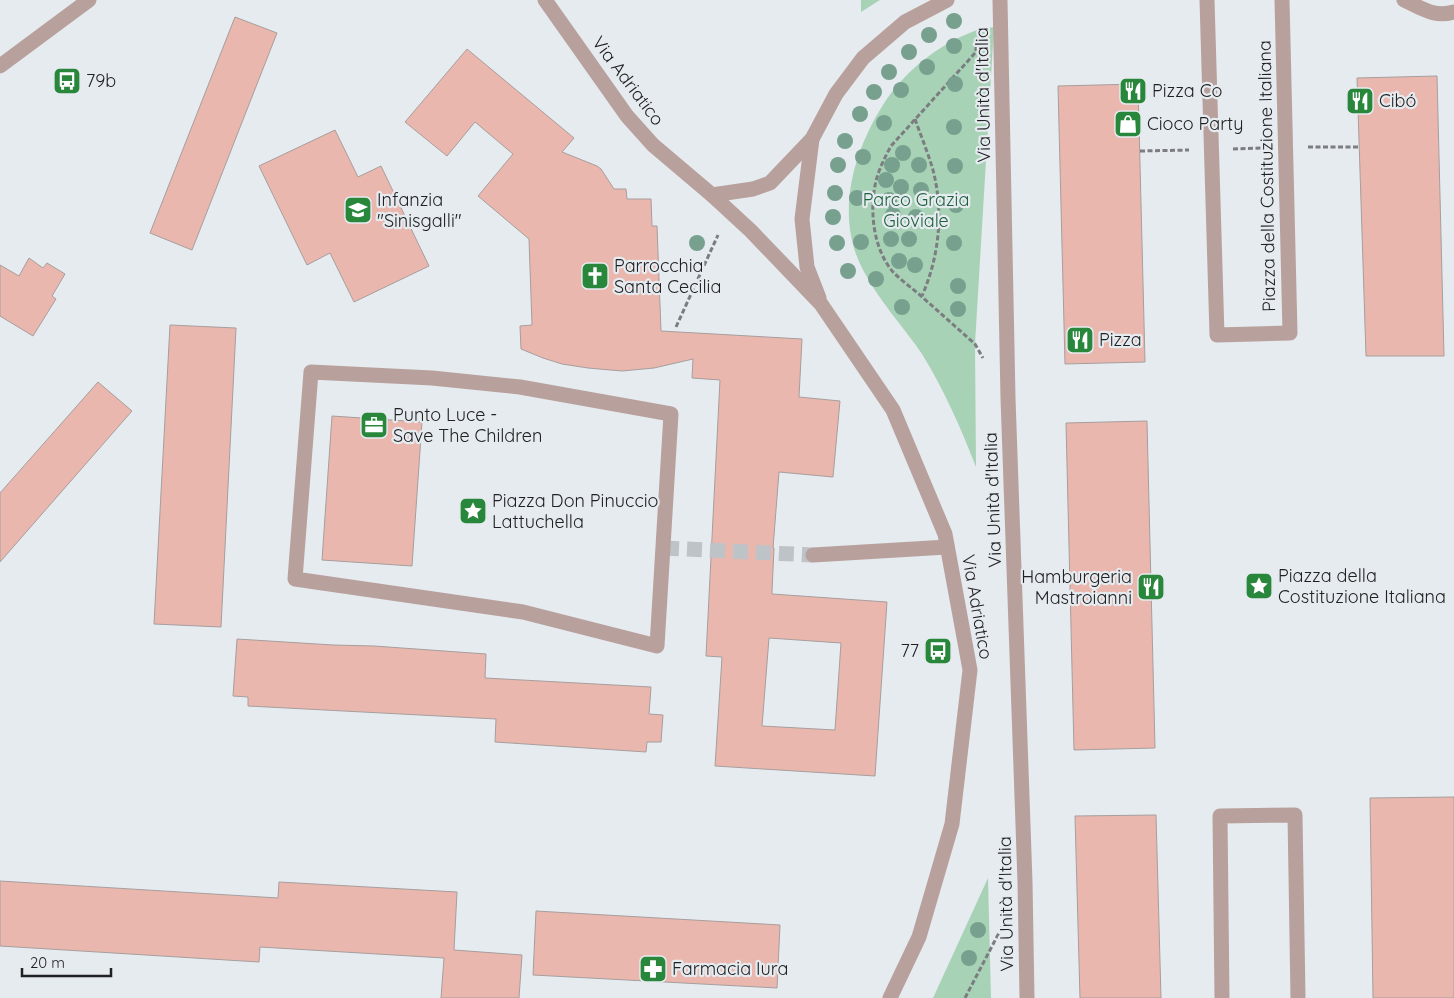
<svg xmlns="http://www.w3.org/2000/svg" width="1454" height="998" font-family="Quicksand,sans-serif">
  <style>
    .green { fill: #a8d2b6 }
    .building { fill: #eab7ae; stroke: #a69e9d; fill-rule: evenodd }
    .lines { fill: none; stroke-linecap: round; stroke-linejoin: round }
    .minor-tunnel { stroke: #bec3c7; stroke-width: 15; stroke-dasharray: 15 8; stroke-linecap: butt }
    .path { stroke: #7b7d81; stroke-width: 3; stroke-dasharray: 5 2.5; stroke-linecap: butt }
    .minor { stroke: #b8a19d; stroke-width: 15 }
    .tree { fill: #77a08e }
    .labels { text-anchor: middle; stroke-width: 4.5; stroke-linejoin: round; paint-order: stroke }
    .poi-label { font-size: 18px; fill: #202123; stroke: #e6ebf0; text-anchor: start }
    .street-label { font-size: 18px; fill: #202123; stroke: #e6ebf0 }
    .park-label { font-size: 18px; fill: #1d623d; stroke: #e6ebf0 }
  </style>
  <rect width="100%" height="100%" fill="#e6ebf0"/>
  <!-- green -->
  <g class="green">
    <polygon points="861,0 880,0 861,12"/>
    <path d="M994,27L975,344L976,467C961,428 944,390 922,354C903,326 879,301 863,270C835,217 852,154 883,105C903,73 936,46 972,32C978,29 987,28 994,27Z"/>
    <polygon points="988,878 991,998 933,998"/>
  </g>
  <!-- building -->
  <g class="building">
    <polygon points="235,17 277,33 192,250 150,233"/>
    <path d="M467,49L574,138L562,152L597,166L601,169L614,189H626L627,199H651L652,226H657L661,331L802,339L799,397L840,401L833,477L779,472L773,548H774L772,591V594L887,602L875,776L715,766L722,657L706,656L720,380L692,378L693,359L654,368L622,371L588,368L562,364L543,358L521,349L520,326L532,325L529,239L478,196L513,154L475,122L447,156L405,122ZM769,638L841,643L835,730L762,726Z"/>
    <polygon points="1437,76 1444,356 1366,356 1357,78"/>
    <polygon points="1138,84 1145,362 1065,364 1058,86"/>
    <polygon points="335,130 358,177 381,166 429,266 354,302 330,253 307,265 259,166"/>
    <polygon points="29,258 43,268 47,263 65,274 52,296 56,299 33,336 0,316 0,265 19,276"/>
    <polygon points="170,325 236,328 221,627 154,624"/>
    <polygon points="98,382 132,411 0,562 0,493"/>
    <polygon points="332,416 422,422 412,566 322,560"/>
    <polygon points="1147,421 1155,748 1074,750 1066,423"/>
    <polygon points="237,639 333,645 374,646 486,654 485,678 651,687 649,714 663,715 661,742 647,742 646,752 495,742 496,719 248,706 248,697 233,696"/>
    <polygon points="1454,797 1454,998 1373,998 1370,798"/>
    <polygon points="1156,815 1161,998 1080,998 1075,816"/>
    <polygon points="0,881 278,898 279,882 457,892 454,950 522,955 519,998 441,998 444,958 260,947 259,962 0,946"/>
    <polygon points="536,911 780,925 777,988 533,975"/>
  </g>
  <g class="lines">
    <!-- minor-tunnel -->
    <polyline class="minor-tunnel" points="664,548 813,555"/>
    <!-- path -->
    <g class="path">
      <path d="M976,46V52L891,146C885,157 879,169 876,181C869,210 873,250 894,273C902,281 912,288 921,296C939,312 957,328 975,344L983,358"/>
      <path d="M915,119C921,136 928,153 933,170C944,213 939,257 922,296"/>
      <polyline points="1308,147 1359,147"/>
      <polyline points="1233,149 1264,148"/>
      <polyline points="1140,151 1189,150"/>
      <polyline points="676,327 718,235"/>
      <polyline points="965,998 1002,927"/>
    </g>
    <!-- minor -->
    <g class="minor">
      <polyline points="545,0 627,116 653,145 712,195 751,231 821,304 893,410 945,534 970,670 952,824 919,937 890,998"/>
      <polyline points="1000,0 1008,398 1025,882 1027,998"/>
      <polyline points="1207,0 1217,335 1290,333 1282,0"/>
      <path d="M1404,0C1421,8 1435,18 1454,12"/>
      <polyline points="0,66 89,0"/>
      <polyline points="812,139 802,219 807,267 819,298"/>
      <polyline points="712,195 753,189 770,183 812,139 836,94 863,58 905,22 947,0"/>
      <polygon points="311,372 432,378 520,387 671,414 657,646 523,612 295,579"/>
      <polyline points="813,555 947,547"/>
      <polyline points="1222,998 1220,816 1295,815 1298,998"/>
    </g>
  </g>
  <!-- trees -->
  <g class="tree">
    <circle cx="954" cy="21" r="8"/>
    <circle cx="929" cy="35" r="8"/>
    <circle cx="954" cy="46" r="8"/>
    <circle cx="909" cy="52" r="8"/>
    <circle cx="927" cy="67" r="8"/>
    <circle cx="889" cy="72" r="8"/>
    <circle cx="955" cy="84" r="8"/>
    <circle cx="901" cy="90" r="8"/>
    <circle cx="874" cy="92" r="8"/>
    <circle cx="860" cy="114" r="8"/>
    <circle cx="884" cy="123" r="8"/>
    <circle cx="954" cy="127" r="8"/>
    <circle cx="845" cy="141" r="8"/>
    <circle cx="903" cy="153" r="8"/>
    <circle cx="863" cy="157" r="8"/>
    <circle cx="838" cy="165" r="8"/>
    <circle cx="892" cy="165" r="8"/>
    <circle cx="919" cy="165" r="8"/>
    <circle cx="955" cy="166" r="8"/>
    <circle cx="886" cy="180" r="8"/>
    <circle cx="901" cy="187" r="8"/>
    <circle cx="921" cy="190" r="8"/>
    <circle cx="835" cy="193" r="8"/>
    <circle cx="857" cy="198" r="8"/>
    <circle cx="889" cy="200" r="8"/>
    <circle cx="956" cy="205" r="8"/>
    <circle cx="893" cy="215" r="8"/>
    <circle cx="833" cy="217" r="8"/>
    <circle cx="916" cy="217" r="8"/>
    <circle cx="891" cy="239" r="8"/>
    <circle cx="909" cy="239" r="8"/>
    <circle cx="861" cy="242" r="8"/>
    <circle cx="697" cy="243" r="8"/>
    <circle cx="837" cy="243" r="8"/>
    <circle cx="954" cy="243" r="8"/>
    <circle cx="899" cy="261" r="8"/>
    <circle cx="915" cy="265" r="8"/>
    <circle cx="848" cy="271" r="8"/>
    <circle cx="876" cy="279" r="8"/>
    <circle cx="958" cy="286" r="8"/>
    <circle cx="902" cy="307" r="8"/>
    <circle cx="958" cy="309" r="8"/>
    <circle cx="978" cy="930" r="8"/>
    <circle cx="969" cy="958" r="8"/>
  </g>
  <!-- icons -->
  <defs>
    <symbol id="bus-square" viewBox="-11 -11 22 22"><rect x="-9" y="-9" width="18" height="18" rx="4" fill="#28873a" stroke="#e6ebf0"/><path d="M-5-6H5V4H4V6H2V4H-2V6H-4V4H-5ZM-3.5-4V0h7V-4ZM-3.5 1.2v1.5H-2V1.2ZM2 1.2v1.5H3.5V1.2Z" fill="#fff"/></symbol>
    <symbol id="restaurant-square" viewBox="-11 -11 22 22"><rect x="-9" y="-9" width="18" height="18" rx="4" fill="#28873a" stroke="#e6ebf0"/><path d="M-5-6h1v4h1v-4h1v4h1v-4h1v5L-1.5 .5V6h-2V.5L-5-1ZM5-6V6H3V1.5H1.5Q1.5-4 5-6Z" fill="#fff"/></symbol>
    <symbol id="shop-square" viewBox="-11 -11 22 22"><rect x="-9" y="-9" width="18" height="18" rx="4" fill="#28873a" stroke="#e6ebf0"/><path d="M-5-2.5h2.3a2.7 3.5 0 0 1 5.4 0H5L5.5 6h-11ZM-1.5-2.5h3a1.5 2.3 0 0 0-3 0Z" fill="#fff"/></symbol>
    <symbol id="school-square" viewBox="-11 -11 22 22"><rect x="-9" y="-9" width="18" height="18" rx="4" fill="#28873a" stroke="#e6ebf0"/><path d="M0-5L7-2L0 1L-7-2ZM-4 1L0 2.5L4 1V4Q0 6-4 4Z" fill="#fff"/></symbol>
    <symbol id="church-square" viewBox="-11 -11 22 22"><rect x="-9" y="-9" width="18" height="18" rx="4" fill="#28873a" stroke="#e6ebf0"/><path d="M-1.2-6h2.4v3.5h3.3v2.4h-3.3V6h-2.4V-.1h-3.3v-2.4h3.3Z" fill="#fff"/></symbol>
    <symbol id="office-square" viewBox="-11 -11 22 22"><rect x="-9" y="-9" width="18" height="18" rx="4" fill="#28873a" stroke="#e6ebf0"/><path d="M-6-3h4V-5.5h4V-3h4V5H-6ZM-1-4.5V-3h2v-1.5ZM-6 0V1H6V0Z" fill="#fff"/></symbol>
    <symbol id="sight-square" viewBox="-11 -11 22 22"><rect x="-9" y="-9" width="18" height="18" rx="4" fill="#28873a" stroke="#e6ebf0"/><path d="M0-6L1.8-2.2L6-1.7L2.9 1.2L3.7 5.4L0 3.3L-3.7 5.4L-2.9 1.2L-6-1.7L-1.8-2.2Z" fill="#fff"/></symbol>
    <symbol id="pharmacy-square" viewBox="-11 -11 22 22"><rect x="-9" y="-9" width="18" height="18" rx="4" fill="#28873a" stroke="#e6ebf0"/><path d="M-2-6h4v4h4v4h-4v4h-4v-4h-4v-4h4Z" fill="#fff"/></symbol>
  </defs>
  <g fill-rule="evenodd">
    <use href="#bus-square" x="51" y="65" width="32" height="32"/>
    <use href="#restaurant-square" x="1117" y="75" width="32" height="32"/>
    <use href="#restaurant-square" x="1344" y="85" width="32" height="32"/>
    <use href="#shop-square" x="1112" y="108" width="32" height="32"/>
    <use href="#school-square" x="342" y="194" width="32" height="32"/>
    <use href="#church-square" x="579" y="260" width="32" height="32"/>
    <use href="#restaurant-square" x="1064" y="324" width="32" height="32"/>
    <use href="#office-square" x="358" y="409" width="32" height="32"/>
    <use href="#sight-square" x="457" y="495" width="32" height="32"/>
    <use href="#sight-square" x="1243" y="570" width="32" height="32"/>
    <use href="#restaurant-square" x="1135" y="571" width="32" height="32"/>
    <use href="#bus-square" x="922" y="635" width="32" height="32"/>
    <use href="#pharmacy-square" x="637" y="953" width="32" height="32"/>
  </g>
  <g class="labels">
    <!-- poi labels -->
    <g class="poi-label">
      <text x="86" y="87">79b</text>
      <text x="1152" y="97">Pizza Co</text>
      <text x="1379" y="107">Cibó</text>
      <text x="1147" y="130">Cioco Party</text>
      <text x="377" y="206">Infanzia<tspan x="377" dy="21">"Sinisgalli"</tspan></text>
      <text x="614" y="272">Parrocchia<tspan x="614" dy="21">Santa Cecilia</tspan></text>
      <text x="1099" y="346">Pizza</text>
      <text x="393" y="421">Punto Luce -<tspan x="393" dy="21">Save The Children</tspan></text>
      <text x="492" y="507">Piazza Don Pinuccio<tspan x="492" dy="21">Lattuchella</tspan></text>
      <text x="1278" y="582">Piazza della<tspan x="1278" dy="21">Costituzione Italiana</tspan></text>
      <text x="1132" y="583" text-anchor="end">Hamburgeria<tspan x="1132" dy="21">Mastroianni</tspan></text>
      <text x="919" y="657" text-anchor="end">77</text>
      <text x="672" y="975">Farmacia Iura</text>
    </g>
    <!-- street labels -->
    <g class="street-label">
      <text transform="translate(628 81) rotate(53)" y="6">Via Adriatico</text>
      <text transform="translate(983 95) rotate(-91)" y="6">Via Unità d'Italia</text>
      <text transform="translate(1267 176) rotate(-91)" y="6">Piazza della Costituzione Italiana</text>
      <text transform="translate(993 500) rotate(-92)" y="6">Via Unità d'Italia</text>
      <text transform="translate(977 607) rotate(80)" y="6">Via Adriatico</text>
      <text transform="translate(1006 904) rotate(-91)" y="6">Via Unità d'Italia</text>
    </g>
    <!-- park labels -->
    <g class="park-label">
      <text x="916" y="206">Parco Grazia<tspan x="916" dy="21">Gioviale</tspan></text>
    </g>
  </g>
  <!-- scale -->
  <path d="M22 968v8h89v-8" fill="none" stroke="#202123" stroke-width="2.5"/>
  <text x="30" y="968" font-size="15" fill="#202123" stroke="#e6ebf0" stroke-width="4" paint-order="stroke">20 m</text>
</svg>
